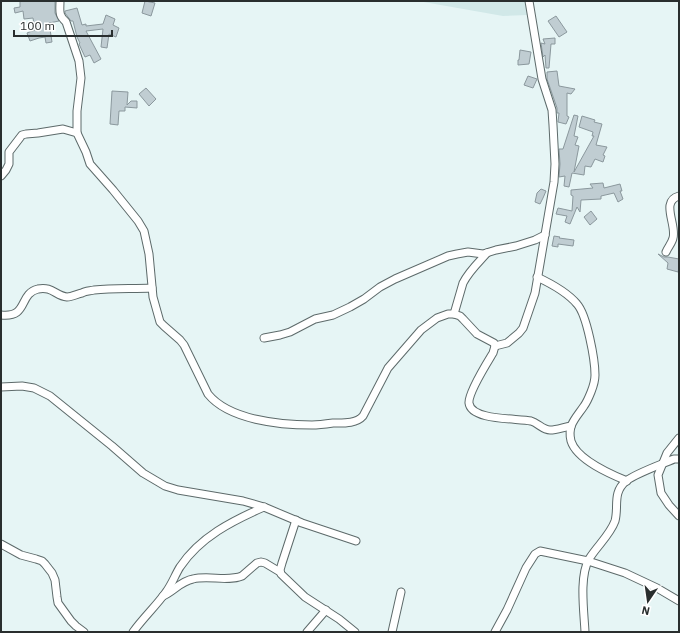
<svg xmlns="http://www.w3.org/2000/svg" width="680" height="633" font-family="'IBM Plex Sans',sans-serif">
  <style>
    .built { fill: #d1e8e8 }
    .building { fill: #c0cdd2; stroke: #8b989d }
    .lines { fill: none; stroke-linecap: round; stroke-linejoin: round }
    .minor-casing { stroke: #5d6a6a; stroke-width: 9 }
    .minor { stroke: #fff; stroke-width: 7 }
  </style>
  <rect width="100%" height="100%" fill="#e6f5f5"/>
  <!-- built -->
  <polygon class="built" points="418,1 525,1 527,15 503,16"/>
  <!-- building -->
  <g class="building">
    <polygon points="20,1 55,1 55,13 59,21 49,23 52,42 46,43 45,37 39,38 30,41 27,33 35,30 33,18 24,19 23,11 15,13 14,8 20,7"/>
    <polygon points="145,1 155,3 151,16 142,13"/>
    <polygon points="77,8 82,25 86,24 86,26 103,24 106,15 115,19 113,25 119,28 116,37 109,34 107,48 101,47 103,29 86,31 101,59 94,63 90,55 85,57 79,44 80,43 77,37 73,21 71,21 65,13 65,11"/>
    <polygon points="556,16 567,32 559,37 548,21"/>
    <polygon points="555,38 555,44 551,44 549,68 546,68 545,55 543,57 541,43 545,44 543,39"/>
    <polygon points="520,50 531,52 529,64 518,65 518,60 519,60"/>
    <polygon points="557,71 559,86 575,89 571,94 567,93 567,116 569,117 566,124 558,122 559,113 557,113 557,108 547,79 547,72"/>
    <polygon points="528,76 537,79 533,88 524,85"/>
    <polygon points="146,88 156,99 149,106 139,94"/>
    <polygon points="112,91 128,92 127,105 131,101 137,101 137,108 125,107 125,111 119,111 118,125 110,124"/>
    <polygon points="574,115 578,116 574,136 578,137 575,145 579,146 574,172 594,136 592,136 593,132 579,127 582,116 595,120 594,122 602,124 596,145 607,147 603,155 605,156 603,162 595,159 591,167 585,166 584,175 572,173 569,187 564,186 565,176 559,177 560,164 559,149 563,149"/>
    <polygon points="603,183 604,188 620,184 622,191 620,191 623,199 618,202 614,193 601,196 601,199 581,200 580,212 577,207 570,224 565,222 567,216 556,214 558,208 572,211 573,196 571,195 571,190 593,188 590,184"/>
    <polygon points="541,189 546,191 543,198 540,204 535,202 537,193"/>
    <polygon points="591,211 597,219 590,225 584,217"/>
    <polygon points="554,236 560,237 559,238 574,240 573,246 558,244 558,247 552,246"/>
    <polygon points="658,254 664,257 668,257 679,259 679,268 678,272 667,269 668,263"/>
  </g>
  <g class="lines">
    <defs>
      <g id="minor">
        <path d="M60,1C60,11 58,15 66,22L79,61L81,78L77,111V133"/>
        <path d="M1,176L6,170L9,164V152L22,135L26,134L38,133L63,129L77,133L86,152L90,164L113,190L138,221L144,231L149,254L153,297L160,322L164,326L180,340L184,345L208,394C229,420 280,425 312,425C319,425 326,424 333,423C343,423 356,424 363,416L388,368L421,330L437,318L448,314H454L460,316L463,319L477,334L494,343L495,346L493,353C487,363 468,393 469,403C471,421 518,418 531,421C538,423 543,430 550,430C557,430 564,427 571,426"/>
        <path d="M666,252C668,247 672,243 673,238C677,225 660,201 679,196"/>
        <path d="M537,277C552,284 567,292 577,304C587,315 595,360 595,375C595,380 593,387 591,392C589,397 587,402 584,406C576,418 567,425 571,441C577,460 610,474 627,481"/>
        <path d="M454,314L463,283C469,271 478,263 487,253"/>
        <path d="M1,315C29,318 18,294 38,289C52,286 56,296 67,297C72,297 77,294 82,293C85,291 90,291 94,290C113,288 133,289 152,288"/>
        <polyline points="264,338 280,335 290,332 315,319 333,315 350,307 364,299 380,287 395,279 448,256 457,254 468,252 483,254 496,250 516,246 535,240 545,235"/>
        <polyline points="495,346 507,343 519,333 523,328 535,293 554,182 555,164 553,125 552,110 542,79 529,1"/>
        <polyline points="1,387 22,386 34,388 50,396 112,446 143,473 165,486 178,490 243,501 264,507 302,523 356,541"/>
        <polyline points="679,438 667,453 658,475 661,493 669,505 679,516"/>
        <polyline points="296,520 282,563 280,570 281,574 305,597 339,619 355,632"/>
        <polyline points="1,544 21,555 36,559 42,561 45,564 52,573 55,580 57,597 58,603 71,621 76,626 84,632"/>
        <path d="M163,596C174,591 181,581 193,579C209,575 227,582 242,576L257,563L261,562L265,563L280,572"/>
        <path d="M133,632C143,618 156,606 166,592C172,584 175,575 180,567C200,537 232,521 264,507"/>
        <polyline points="307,632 326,610"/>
        <polyline points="392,632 401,592"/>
        <polyline points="495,632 507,610 526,568 535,554 540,551 588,561 625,573 657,588 679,601"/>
        <path d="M585,632C584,611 579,577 589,559C597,546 610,535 615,521C619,506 612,493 626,481C637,473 660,465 674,459H679"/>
      </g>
    </defs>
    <!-- minor casing -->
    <use href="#minor" class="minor-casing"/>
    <!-- minor -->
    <use href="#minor" class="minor"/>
  </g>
  <!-- border -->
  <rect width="680" height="633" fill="none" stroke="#292e2e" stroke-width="4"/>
  <!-- north arrow -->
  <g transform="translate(648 601) rotate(193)" stroke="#ffffff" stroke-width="3" paint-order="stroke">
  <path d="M0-3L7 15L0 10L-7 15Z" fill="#292e2e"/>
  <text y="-6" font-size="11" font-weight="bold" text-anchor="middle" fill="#292e2e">N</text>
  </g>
  <!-- scale -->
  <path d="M14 30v6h98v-6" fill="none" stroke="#292e2e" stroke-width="2"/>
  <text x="20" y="30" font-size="12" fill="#292e2e" stroke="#ffffff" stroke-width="3" paint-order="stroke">100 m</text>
</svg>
